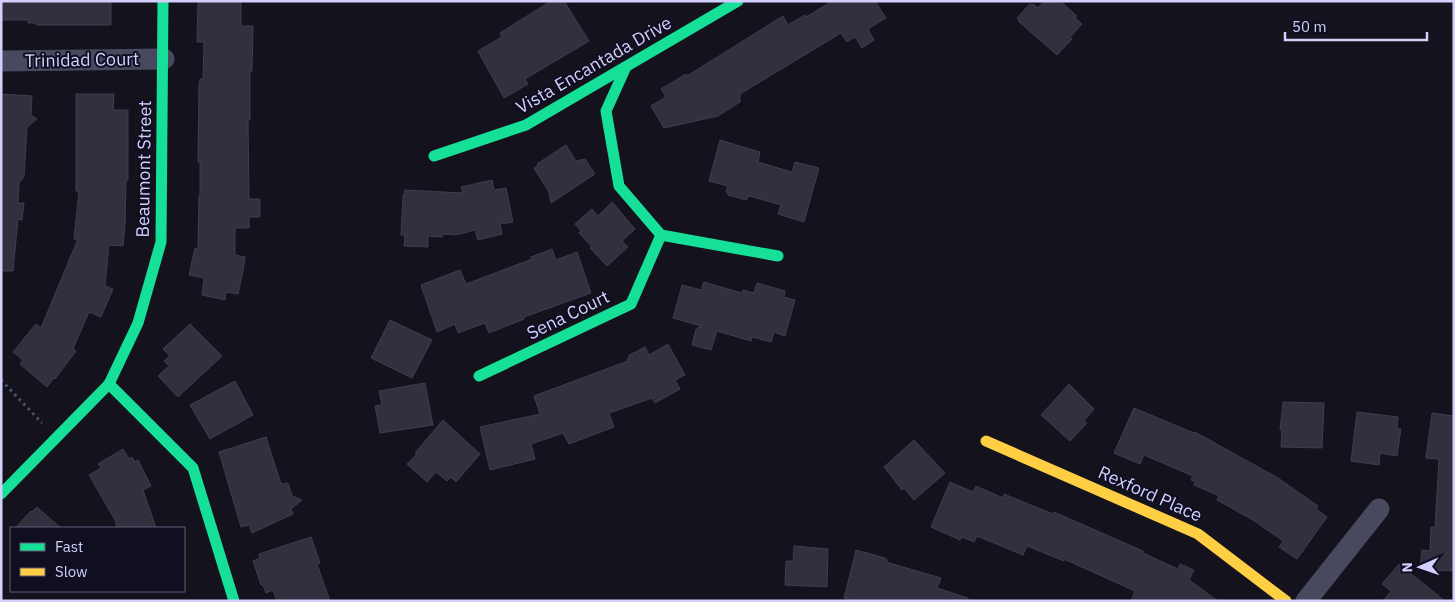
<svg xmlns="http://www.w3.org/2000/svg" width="1455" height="602" font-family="'IBM Plex Sans',sans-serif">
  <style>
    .building { fill: #32303f; stroke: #3f3c51 }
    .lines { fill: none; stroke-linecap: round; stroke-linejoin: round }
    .path { stroke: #4a5964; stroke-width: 3; stroke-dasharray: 2.5 4; stroke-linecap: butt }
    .street { stroke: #48485e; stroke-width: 21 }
    .fast { stroke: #16e098; stroke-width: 11 }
    .slow { stroke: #ffcf43; stroke-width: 11 }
    .labels { text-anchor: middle; stroke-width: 4; stroke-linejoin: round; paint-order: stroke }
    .street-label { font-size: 18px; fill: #d3d0fd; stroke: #100e21 }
  </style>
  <rect width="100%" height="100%" fill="#14121d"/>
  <!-- building -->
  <g class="building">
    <polygon points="1,1 111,1 111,25 37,25 36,23 28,23 28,20 1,20"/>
    <polygon points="198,1 241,1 241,26 253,26 252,71 250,71 250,120 248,120 249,199 260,199 260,217 249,217 249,228 235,228 235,255 245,257 243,271 238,294 226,292 225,300 202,295 204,278 189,275 195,248 198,249 199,196 200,196 200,162 198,162 199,87 200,79 203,79 204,42 197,42"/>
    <polygon points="551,1 564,1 589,41 525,79 528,84 504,98 478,51 502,37 500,33"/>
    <polygon points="832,1 875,1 886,18 868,29 874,40 862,48 855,37 847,42 841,33 740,94 740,102 718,116 664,128 651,106 666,97 661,89 686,74 687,76 783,16 788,25 805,15 806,17"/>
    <polygon points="1044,1 1060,1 1077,16 1075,18 1082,24 1070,37 1072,39 1057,55 1018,21 1019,20 1017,18 1030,4 1032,5 1033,4 1038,8"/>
    <polygon points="1,94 32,96 31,115 37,119 27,127 24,177 19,183 18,203 24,203 22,220 18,219 13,271 1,271"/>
    <polygon points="76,94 114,94 113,110 128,110 128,180 126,180 125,225 123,246 109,245 105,286 113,289 101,317 89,312 73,349 76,351 55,379 54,378 47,387 20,364 23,360 13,352 36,324 41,328 78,239 74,239 79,191 76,191"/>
    <polygon points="720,140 760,152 758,162 792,172 795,162 819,168 804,222 778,214 781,205 749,196 746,200 728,195 728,193 726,192 728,186 709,181"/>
    <polygon points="566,145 576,161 585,159 595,174 551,203 549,192 534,168 538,166 537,164"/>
    <polygon points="492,180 494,190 506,188 513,222 500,224 502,234 478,240 475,230 456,235 443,234 442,237 428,236 428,247 404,246 405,235 401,235 403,195 404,195 405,190 463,193 461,187"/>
    <polygon points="612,202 635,229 622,241 628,247 607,266 590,248 592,247 579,233 581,231 575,224 592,209 598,216"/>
    <polygon points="552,249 556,260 577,252 591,293 524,317 524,319 489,333 485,323 458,333 455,324 437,332 421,285 460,270 466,284 532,259 531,257"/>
    <polygon points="704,282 742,293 743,290 754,293 757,283 785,291 784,297 795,300 785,336 774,332 771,342 752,337 751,341 717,331 711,350 692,345 696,329 701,326 673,318 682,285 701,290"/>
    <polygon points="390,320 432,340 412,378 371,358"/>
    <polygon points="190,324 222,356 178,397 158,376 169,366 164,361 170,356 163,349"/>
    <polygon points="668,344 685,375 675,380 680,389 655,403 652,398 609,413 614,427 569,444 563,433 531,444 535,459 490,470 480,427 540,414 534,396 628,361 627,359 630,358 628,356 645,347 649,355"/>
    <polygon points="235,381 253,415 210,439 190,405"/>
    <polygon points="425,383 433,425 380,433 375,406 382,405 379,391"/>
    <polygon points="1069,384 1094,409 1084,421 1087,423 1070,441 1041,415"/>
    <polygon points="1283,402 1324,403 1322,448 1281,447 1282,430 1280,430"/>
    <polygon points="1134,408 1194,433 1195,432 1278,478 1318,506 1316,509 1327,517 1297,559 1279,547 1283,541 1253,520 1217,500 1219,496 1194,485 1195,482 1191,480 1193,476 1144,455 1140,464 1114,453"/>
    <polygon points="1357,412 1398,417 1397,429 1401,429 1397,456 1380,453 1379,465 1351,461"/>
    <polygon points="1432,413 1454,416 1454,571 1420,570 1422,550 1430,551 1431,527 1435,527 1439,459 1426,458"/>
    <polygon points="443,420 480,454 456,482 451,477 447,481 436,472 427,482 407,464 417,454 415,453"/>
    <polygon points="266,437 281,484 288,483 292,496 302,500 291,509 293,514 252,533 249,525 241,527 219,452"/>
    <polygon points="914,440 945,473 914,500 904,488 902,490 884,467"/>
    <polygon points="123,449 129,459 132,457 135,462 138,460 151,486 143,490 156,528 117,528 115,520 89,475 101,468 98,464"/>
    <polygon points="950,482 973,492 976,486 1003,498 1004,494 1053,514 1054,512 1143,551 1143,553 1178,569 1180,564 1194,570 1189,580 1218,601 1131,601 1135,591 1064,559 1064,561 1027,546 1023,555 977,536 974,542 962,537 960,540 931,527"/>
    <polygon points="37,507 61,528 15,528 31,511 32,512"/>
    <polygon points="311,537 320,563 317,564 330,601 277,601 273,590 266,593 263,585 261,585 253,561 260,558 259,554"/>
    <polygon points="794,546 828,549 827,587 785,585 786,561 793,561"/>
    <polygon points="856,550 885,558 885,559 887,560 886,562 941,578 937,588 968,598 968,601 853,601 844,598"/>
    <polygon points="1399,564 1445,601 1383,601 1391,591 1382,584"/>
  </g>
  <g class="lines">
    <!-- path -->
    <polyline class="path" points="1,380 42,423"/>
    <!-- street -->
    <g class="street">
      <polyline points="1,61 164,59"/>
      <polyline points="1306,601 1379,509"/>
    </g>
    <!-- fast -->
    <g class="fast">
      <polyline points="625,69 606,111 619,186 661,235 778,256"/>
      <polyline points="434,156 526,125 738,1"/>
      <polyline points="479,376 631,304 661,235"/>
      <polyline points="109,384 193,468 234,601"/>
      <polyline points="1,494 109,384 138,323 161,242 163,1"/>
    </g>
    <!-- slow -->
    <polyline class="slow" points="986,441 1198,534 1286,601"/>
  </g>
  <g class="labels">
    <!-- street labels -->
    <g class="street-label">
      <text transform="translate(82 60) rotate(-1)" y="6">Trinidad Court</text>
      <text transform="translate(594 65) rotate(-30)" y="6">Vista Encantada Drive</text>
      <text transform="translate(144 169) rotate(-89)" y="6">Beaumont Street</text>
      <text transform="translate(568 315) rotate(-26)" y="6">Sena Court</text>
      <text transform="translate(1150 494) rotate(24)" y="6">Rexford Place</text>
    </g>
  </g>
  <!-- border -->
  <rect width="1455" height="602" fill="none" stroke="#d3d0fd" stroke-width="5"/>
  <!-- legend -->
  <rect x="10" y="527" width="175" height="65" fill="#100e21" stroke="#5e5c79"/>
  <rect x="20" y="543" width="25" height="8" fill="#16e098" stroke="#5e5c79"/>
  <text x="55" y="552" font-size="15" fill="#d3d0fd">Fast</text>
  <rect x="20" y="568" width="25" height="8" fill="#ffcf43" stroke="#5e5c79"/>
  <text x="55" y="577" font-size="15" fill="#d3d0fd">Slow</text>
  <!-- north arrow -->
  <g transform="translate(1420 567) rotate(268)" stroke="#100e21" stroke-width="4" paint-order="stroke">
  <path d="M0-4L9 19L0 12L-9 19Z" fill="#d3d0fd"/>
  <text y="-8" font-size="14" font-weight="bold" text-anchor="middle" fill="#d3d0fd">N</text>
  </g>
  <!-- scale -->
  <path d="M1285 32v8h142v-8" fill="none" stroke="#d3d0fd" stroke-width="2.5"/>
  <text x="1292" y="32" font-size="15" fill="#d3d0fd" stroke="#100e21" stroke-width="4" paint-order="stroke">50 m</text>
</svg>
